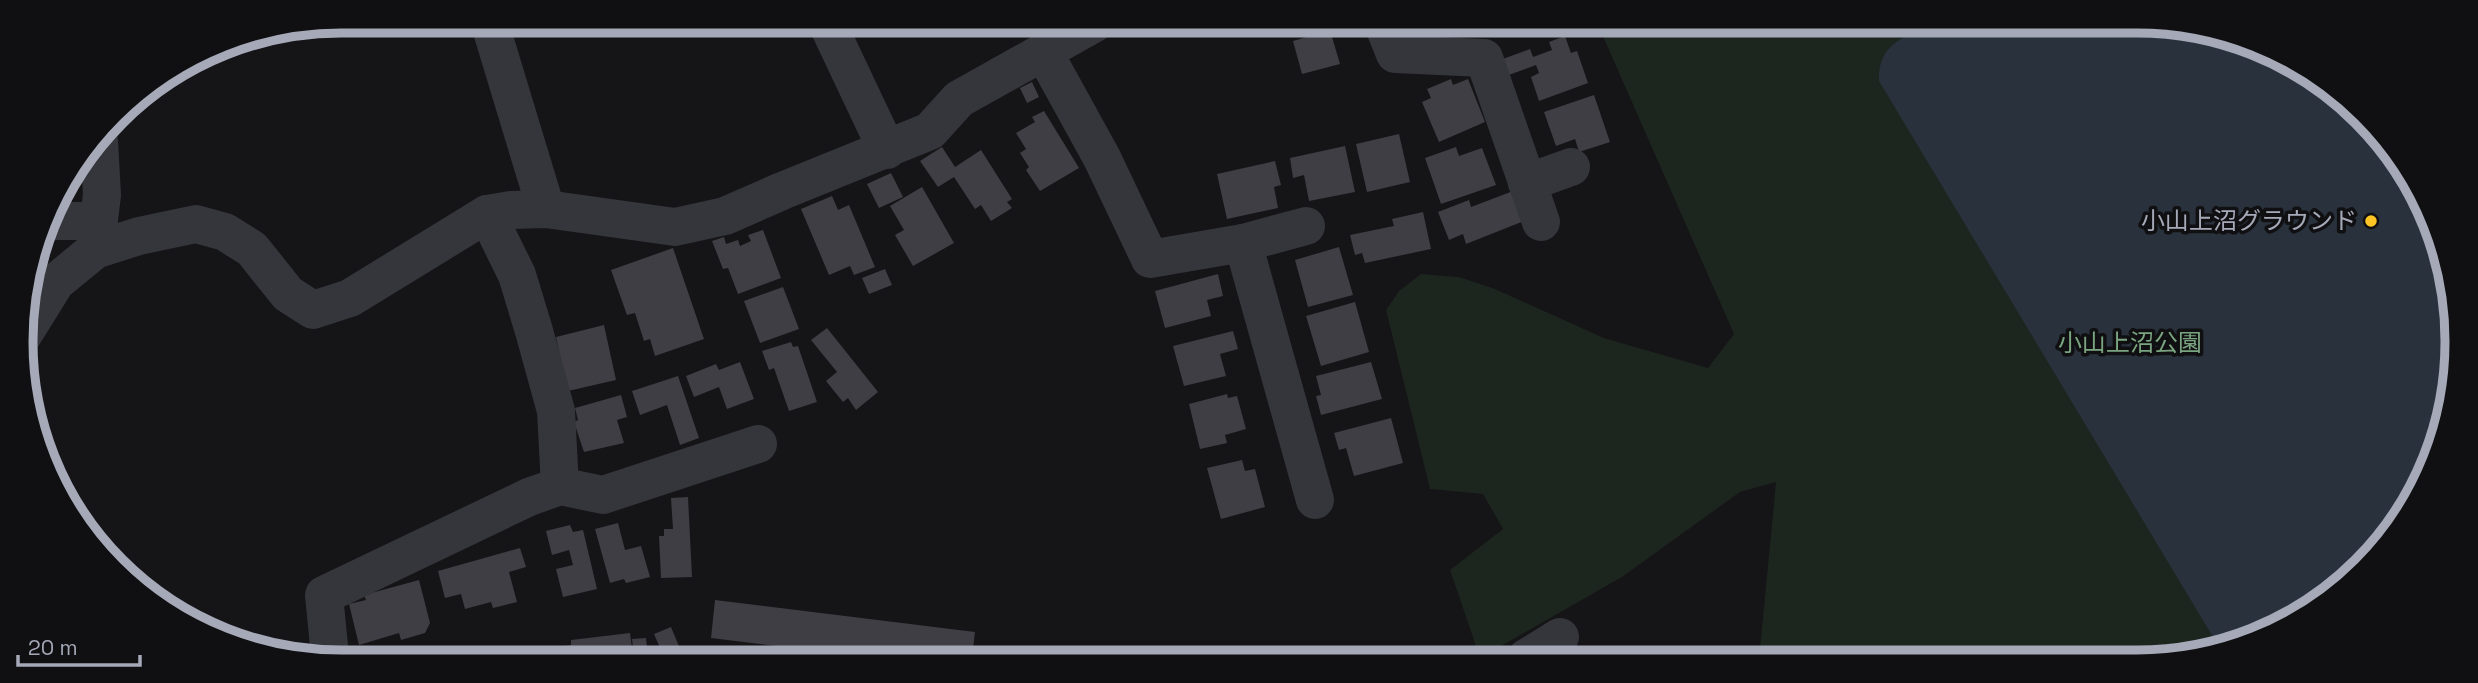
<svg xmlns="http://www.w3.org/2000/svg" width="2478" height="683" font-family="'Space Grotesk','Noto Sans JP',sans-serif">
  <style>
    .green { fill: #1c251e }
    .water { fill: #29323c }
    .building { fill: #3e3e44 }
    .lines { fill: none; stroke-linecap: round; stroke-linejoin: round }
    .minor { stroke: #35363c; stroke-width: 38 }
    .poi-dot { fill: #ffc524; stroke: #101012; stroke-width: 2.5 }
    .labels { text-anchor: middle; stroke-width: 7; stroke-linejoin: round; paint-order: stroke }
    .poi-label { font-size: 24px; fill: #a5a9b8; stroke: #101012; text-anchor: end }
    .park-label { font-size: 24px; fill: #7aa580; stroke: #101012 }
    .rim { fill: none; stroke: #a5a9b8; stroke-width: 9 }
  </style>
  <rect width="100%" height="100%" fill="#151417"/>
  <!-- green -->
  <polygon class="green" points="1598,25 2199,27 2314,75 2403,163 2451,279 2451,404 2414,501 2363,568 2278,629 2178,659 1759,659 1776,482 1740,492 1622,577 1480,658 1450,570 1503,529 1483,494 1430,489 1386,310 1399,291 1421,274 1459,277 1495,289 1604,338 1708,368 1734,334"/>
  <!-- water -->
  <path class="water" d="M1923,26L2199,27L2314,75L2403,163L2451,279V404L2414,501L2363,568L2278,629L2219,647L1879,81C1878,47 1898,41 1923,26Z"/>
  <!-- building -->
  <g class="building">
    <polygon points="1330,30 1340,64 1302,74 1293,41"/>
    <polygon points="1565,36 1571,53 1577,51 1588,83 1539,101 1531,77 1539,73 1536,65 1506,76 1500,60 1530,49 1533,57 1552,50 1549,42"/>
    <polygon points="1451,79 1453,85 1468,79 1485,122 1439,142 1422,102 1431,98 1427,89"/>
    <polygon points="1032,82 1039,97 1027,103 1020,88"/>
    <polygon points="1594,95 1610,142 1579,152 1575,139 1556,146 1544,112"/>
    <polygon points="1044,111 1079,168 1040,191 1026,170 1029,167 1020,153 1026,149 1016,133 1035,122 1032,117"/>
    <polygon points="1399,134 1410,182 1367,192 1356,144"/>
    <polygon points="1345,146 1355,192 1309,201 1304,175 1293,178 1290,158"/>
    <polygon points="942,147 955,167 981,150 1012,199 1007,202 1012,208 991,221 981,205 975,209 954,177 938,187 920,161"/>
    <polygon points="1456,147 1459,156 1482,148 1496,185 1441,204 1425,158"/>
    <polygon points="1275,161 1281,185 1274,187 1278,208 1227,219 1217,174"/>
    <polygon points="891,173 903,197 879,208 867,184"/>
    <polygon points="922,187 954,243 913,266 895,235 904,230 890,206"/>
    <polygon points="1513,191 1524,221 1466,244 1463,234 1449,240 1438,212 1469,200 1471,207"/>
    <polygon points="832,196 838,210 849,205 875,267 854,275 850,266 829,275 801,209"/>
    <polygon points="1423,212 1431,249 1365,263 1362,253 1355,255 1350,235 1394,226 1392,219"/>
    <polygon points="763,230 781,278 738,294 728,268 723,269 712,241 724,237 726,244 738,240 740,246 751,241 748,235"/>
    <polygon points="1339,247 1353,295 1308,307 1295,260"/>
    <polygon points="673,248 704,339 655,356 650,339 644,341 635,313 627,315 611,270"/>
    <polygon points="885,269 892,285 869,294 862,278"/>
    <polygon points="1218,274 1223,296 1207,300 1211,316 1165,328 1155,291"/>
    <polygon points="783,287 799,329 760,343 744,301"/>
    <polygon points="1355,302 1369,352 1321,366 1306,316"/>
    <polygon points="604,325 616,380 568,391 556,337"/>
    <polygon points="827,328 878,392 856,410 848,398 843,402 826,381 837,372 811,340"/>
    <polygon points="1233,331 1238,349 1220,354 1226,376 1184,386 1173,346"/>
    <polygon points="791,342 793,347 798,346 817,402 789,411 774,368 769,370 762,351"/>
    <polygon points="740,362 754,399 727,409 719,387 694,397 686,376 716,364 719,370"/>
    <polygon points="1371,362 1382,399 1321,415 1316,396 1321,395 1316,376"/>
    <polygon points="678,376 699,438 680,445 667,405 640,415 632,391"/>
    <polygon points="1227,394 1228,398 1237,396 1246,429 1225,435 1227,443 1200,449 1189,404"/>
    <polygon points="621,395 627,417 617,420 624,443 584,452 574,422 578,420 575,408"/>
    <polygon points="1391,418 1403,463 1354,476 1346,448 1339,450 1334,433"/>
    <polygon points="1242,460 1245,471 1255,469 1265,507 1221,519 1207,468"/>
    <polygon points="688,497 692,577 661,578 659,536 664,536 664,529 673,529 671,498"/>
    <polygon points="618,523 625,550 641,546 650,577 626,583 624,579 610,583 595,529"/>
    <polygon points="570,525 573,532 583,530 597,589 563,597 556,569 573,565 569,550 552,555 546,531"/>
    <polygon points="520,548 526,567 509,572 517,602 493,608 491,602 465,609 461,594 445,598 438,571"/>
    <polygon points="419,580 430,623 425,633 401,640 399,633 359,645 349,604 366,600 364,595"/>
    <polygon points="715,600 975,632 972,657 864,657 711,638"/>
    <polygon points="671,627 681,651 664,657 654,634"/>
    <polygon points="630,633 633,657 560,656 559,647 571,645 571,640"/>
    <polygon points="646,638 648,657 634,657 632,639"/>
  </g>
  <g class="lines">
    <!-- minor -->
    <g class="minor">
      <polyline points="489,21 546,209"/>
      <polyline points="827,23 887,150"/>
      <polyline points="1383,24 1395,54 1484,58 1541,222"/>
      <polyline points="1043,51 1102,158 1150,259 1243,243 1306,226"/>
      <polyline points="1527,183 1571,167"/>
      <polyline points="487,214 517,275 534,331 556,411 560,486"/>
      <polyline points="48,221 99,221"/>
      <polyline points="1243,243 1315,500"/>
      <polyline points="95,250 102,195 99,141"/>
      <polyline points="23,335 56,282 95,250 139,236 196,224 225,232 252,249 288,294 313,310 350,298 487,214 511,210 546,209 675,227 725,216 782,191 930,131 959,99 1095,23"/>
      <polyline points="330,656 324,595 529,497 560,486 603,495 758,444"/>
      <polyline points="1526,658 1560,637"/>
    </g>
  </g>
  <!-- markers -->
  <circle class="poi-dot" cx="2371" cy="221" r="7"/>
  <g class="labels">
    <!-- poi labels -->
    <g class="poi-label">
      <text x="2357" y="229">小山上沼グラウンド</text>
    </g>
    <!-- park labels -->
    <g class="park-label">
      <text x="2130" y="351">小山上沼公園</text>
    </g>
  </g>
  <!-- crop -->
  <path d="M0 0H2478V683H0ZM341 33H2137A308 308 0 0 1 2445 341V342A308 308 0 0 1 2137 650H341A308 308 0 0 1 33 342V341A308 308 0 0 1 341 33Z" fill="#101012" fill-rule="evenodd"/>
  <path class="rim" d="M341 33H2137A308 308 0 0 1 2445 341V342A308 308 0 0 1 2137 650H341A308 308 0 0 1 33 342V341A308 308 0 0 1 341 33Z"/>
  <!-- scale -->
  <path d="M18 655v10h122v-10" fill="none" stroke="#a5a9b8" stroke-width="3.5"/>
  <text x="28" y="655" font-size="21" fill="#a5a9b8" stroke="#101012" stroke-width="5" paint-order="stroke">20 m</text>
</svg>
